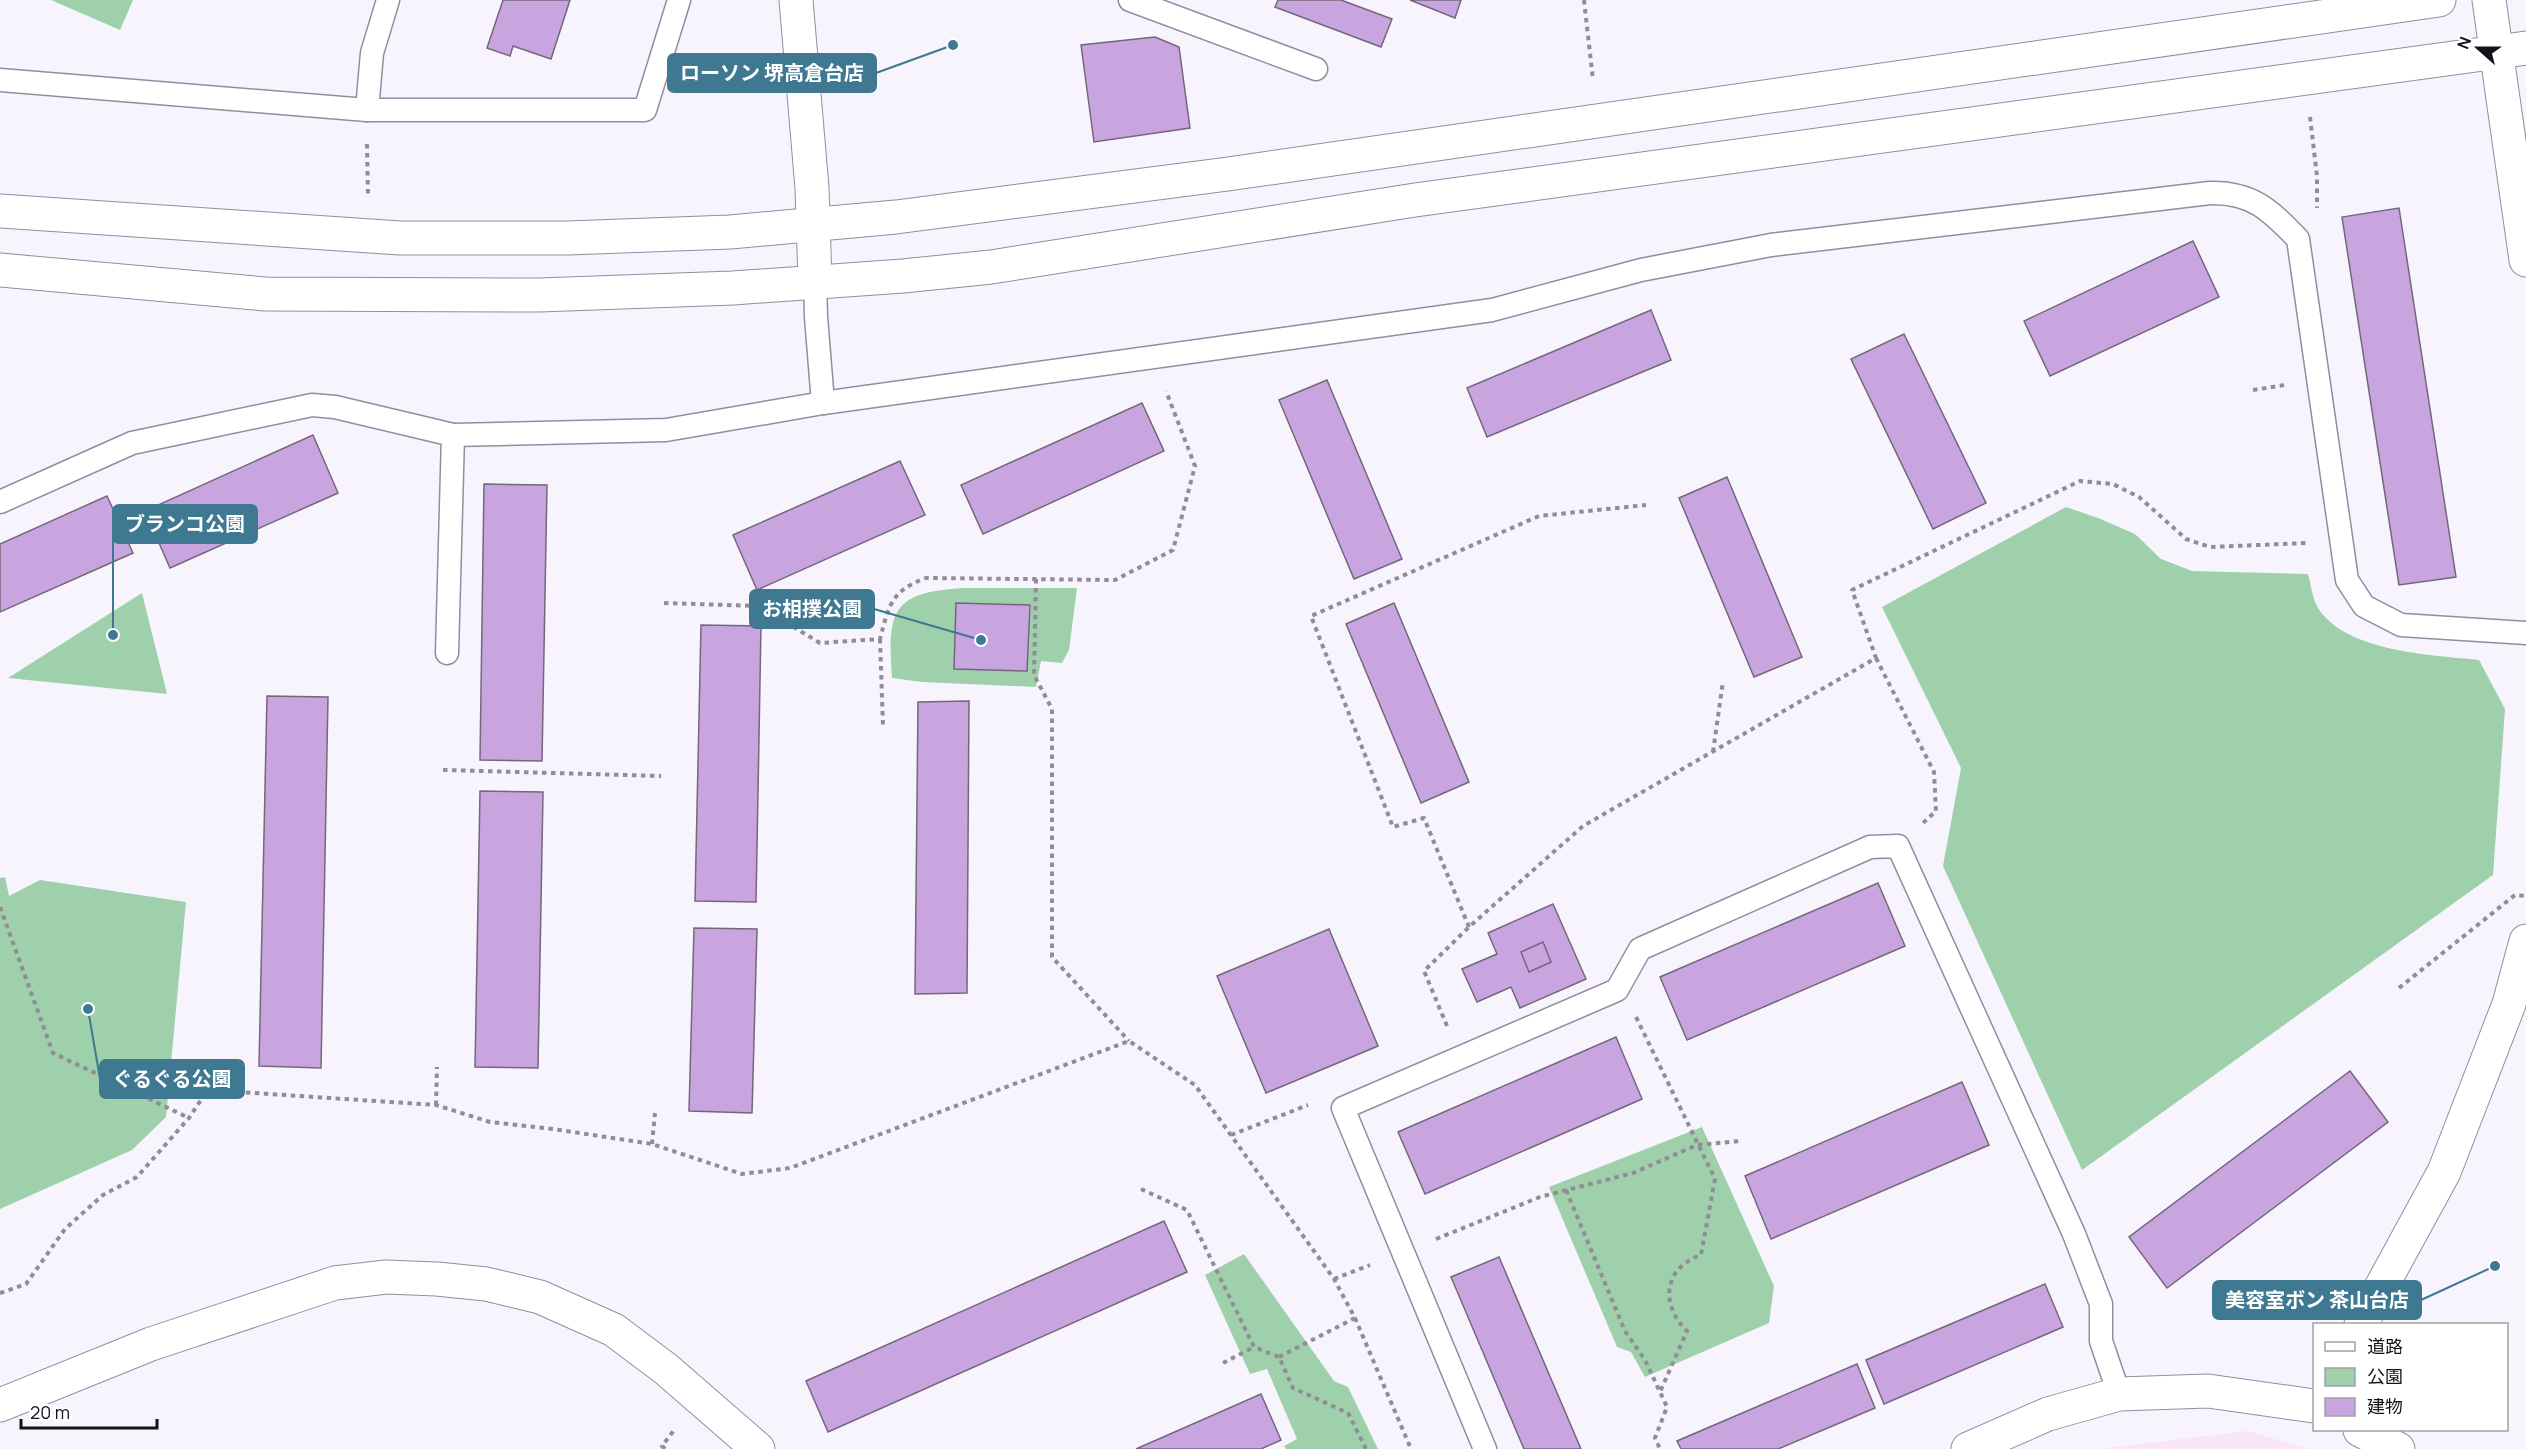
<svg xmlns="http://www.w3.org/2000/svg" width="2526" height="1449" font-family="Manrope,'Noto Sans JP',sans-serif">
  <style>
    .education { fill: #f8e5f6 }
    .green { fill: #9ed0ab }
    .building { fill: #c9a5e0; stroke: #73677b; stroke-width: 1.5 }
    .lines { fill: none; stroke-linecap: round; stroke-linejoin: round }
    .service-casing { stroke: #958ba0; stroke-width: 25 }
    .minor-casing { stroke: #958ba0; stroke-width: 35 }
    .tertiary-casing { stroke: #958ba0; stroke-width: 35 }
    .path { stroke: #918d96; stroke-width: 4; stroke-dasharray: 4.5 4.5; stroke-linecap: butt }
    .service { stroke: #fff; stroke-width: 22 }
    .minor { stroke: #fff; stroke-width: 33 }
    .tertiary { stroke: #fff; stroke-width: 33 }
    .leader { fill: none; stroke: #3e7891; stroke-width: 2 }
    .callout-dot { fill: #3e7891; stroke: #fff; stroke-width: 2 }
    .callout { fill: #3e7891; stroke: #3e7891; stroke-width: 2 }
    .callout-label { font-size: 20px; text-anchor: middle; font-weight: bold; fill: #fff }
  </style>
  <rect width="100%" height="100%" fill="#f8f4fd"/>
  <!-- education -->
  <polygon class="education" points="2247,1431 2308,1449 2100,1449"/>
  <!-- green -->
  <g class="green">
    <polygon points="51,0 133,0 120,30"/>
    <path d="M2066,507L2098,518L2135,534L2161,559L2192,571L2308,574C2311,584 2312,597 2317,606C2343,652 2432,655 2479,660L2505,709L2493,875L2082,1170L1943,866L1961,768L1882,607Z"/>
    <path d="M965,588H1077L1069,650L1062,663L1041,661L1036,687L922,682L892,678C887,609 893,592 965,588Z"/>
    <polygon points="142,593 167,694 8,678"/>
    <polygon points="5,877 9,896 40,880 186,902 166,1117 132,1150 0,1209 0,878"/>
    <polygon points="1702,1127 1774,1286 1769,1323 1645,1377 1631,1352 1617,1347 1549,1187"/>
    <polygon points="1244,1254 1334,1381 1348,1387 1378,1449 1286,1449 1284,1446 1297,1439 1267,1369 1250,1374 1205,1275"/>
  </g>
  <!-- building -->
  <g class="building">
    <polygon points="503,0 570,0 551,59 513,46 510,56 487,48"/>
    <polygon points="1278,0 1341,0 1392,19 1381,47 1275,7"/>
    <polygon points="1410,0 1461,0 1455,18"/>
    <polygon points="1155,37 1179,47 1190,128 1094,142 1081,45"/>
    <polygon points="2399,208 2456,577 2399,585 2342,217"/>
    <polygon points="2193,241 2219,297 2050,376 2024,321"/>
    <polygon points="1651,310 1671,360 1487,437 1467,388"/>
    <polygon points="1904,334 1986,503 1933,529 1851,359"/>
    <polygon points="1327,380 1402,559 1354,579 1279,400"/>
    <polygon points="1142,403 1164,451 983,534 961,485"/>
    <polygon points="313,435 338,493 170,568 145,511"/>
    <polygon points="900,461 925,515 757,590 733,535"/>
    <polygon points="1727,477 1802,657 1754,677 1679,498"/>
    <polygon points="484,484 547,485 542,761 480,760"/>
    <polygon points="107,496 133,553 0,612 0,544"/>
    <polygon points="956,603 1030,605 1027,671 954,669"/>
    <polygon points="1394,603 1469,782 1421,803 1346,624"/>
    <polygon points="701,625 761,626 756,902 695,901"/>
    <polygon points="267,696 328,697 321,1068 259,1066"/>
    <polygon points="969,701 967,993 915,994 918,702"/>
    <polygon points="480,791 543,792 538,1068 475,1067"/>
    <polygon points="1878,883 1905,946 1687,1040 1660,977"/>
    <polygon points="1553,904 1586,979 1520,1008 1511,987 1477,1002 1462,969 1497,954 1488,933"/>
    <polygon points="694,928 757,929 752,1113 689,1111"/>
    <polygon points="1329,929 1378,1046 1266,1093 1217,976"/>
    <polygon points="1543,942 1551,962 1529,972 1521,952"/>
    <polygon points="1616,1037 1642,1099 1425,1194 1398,1132"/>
    <polygon points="2350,1071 2388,1122 2167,1288 2129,1237"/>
    <polygon points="1962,1082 1989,1145 1771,1239 1745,1176"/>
    <polygon points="1164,1221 1187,1272 828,1432 806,1381"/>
    <polygon points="1499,1257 1581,1449 1524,1449 1451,1277"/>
    <polygon points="2045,1284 2063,1327 1884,1404 1866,1360"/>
    <polygon points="1857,1364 1875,1408 1778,1449 1681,1449 1677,1441"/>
    <polygon points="1261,1394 1281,1440 1261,1449 1136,1449"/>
  </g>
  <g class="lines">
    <defs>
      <g id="service">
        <polyline points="1130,0 1316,69"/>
        <polyline points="0,80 367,110 645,110 679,0"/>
        <polyline points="367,110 372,53 388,0"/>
        <polyline points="815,282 816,317 823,403"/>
        <path d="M0,502L132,443L312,405L335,407L453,435L666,430L823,403L1492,310L1641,270L1771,245L2210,193C2252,192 2270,210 2298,239L2347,580L2364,606L2401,625L2526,633"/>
        <polyline points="447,653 453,435"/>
        <polyline points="1485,1449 1343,1108 1617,990 1640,949 1870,847 1898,846 2074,1234 2101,1304 2101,1341 2119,1394"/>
      </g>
      <g id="minor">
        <polyline points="796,0 812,188 815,282"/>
        <polyline points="2489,0 2526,260"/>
        <polyline points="2361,1324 2444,1172 2509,1004 2526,941"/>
        <polyline points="0,1405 151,1344 335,1283 386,1277 437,1279 486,1284 540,1297 614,1330 666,1369 758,1449"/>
        <polyline points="2360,1430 2398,1449"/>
        <polyline points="1968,1449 2048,1414 2119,1394 2208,1391 2314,1406"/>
      </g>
      <g id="tertiary">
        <polyline points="0,211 400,238 568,238 730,232 896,217 1228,174 2439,0"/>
        <polyline points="0,270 265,294 539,295 733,288 903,276 991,267 1415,200 2526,48"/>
      </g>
    </defs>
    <!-- service casing -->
    <use href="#service" class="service-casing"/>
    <!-- minor casing -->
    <use href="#minor" class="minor-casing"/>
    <!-- tertiary casing -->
    <use href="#tertiary" class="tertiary-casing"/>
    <!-- path -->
    <g class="path">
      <polyline points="1584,0 1593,80"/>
      <polyline points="2310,117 2317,176 2317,208"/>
      <polyline points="367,144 368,197"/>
      <polyline points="2253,390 2285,385"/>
      <polyline points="1036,579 1034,675 1052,709 1052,957 1129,1041"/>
      <path d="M664,603L759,606L820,643L880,639C889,605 891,591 926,578L1115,580L1173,550L1195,466L1166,391"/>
      <polyline points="880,639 883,726"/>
      <polyline points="1876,658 1934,772 1936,811 1923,823"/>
      <polyline points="1713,752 1723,681"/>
      <polyline points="443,770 661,776"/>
      <polyline points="0,907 53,1053 189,1118"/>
      <polyline points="1469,927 1424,818 1393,827 1311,616 1539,516 1646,505"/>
      <polyline points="2399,988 2515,895 2526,896"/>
      <path d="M1636,1017L1715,1179L1701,1255C1663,1268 1660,1305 1687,1331L1660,1392"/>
      <polyline points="1447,1026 1424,971 1469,927 1583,826 1876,658 1852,590 2080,481 2113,484 2139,497 2186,539 2210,547 2306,543"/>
      <polyline points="224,1091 227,1060"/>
      <polyline points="436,1105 437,1067"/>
      <polyline points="1231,1135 1308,1105"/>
      <polyline points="652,1144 655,1113"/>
      <polyline points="1141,1189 1187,1210 1254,1347 1279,1357 1293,1388 1348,1413 1366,1449"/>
      <polyline points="1566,1190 1625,1331 1645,1360 1667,1407 1655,1438 1660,1449"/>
      <polyline points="1436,1239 1540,1197 1633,1173 1697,1145 1740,1141"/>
      <polyline points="1334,1279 1370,1265"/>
      <polyline points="0,1293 26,1284 65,1229 103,1195 137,1177 189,1118 205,1094 224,1091 436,1105 490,1122 553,1129 652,1144 742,1174 790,1168 1129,1041 1195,1085 1334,1279 1355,1318 1411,1449"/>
      <polyline points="1279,1357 1355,1318"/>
      <polyline points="1223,1363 1254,1347"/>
      <polyline points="665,1449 662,1446 675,1429"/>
    </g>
    <!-- service -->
    <use href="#service" class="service"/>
    <!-- minor -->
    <use href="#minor" class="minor"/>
    <!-- tertiary -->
    <use href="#tertiary" class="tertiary"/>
  </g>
  <!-- callouts -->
  <path class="leader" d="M953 45L876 73M113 635L113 524M981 640L874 609M88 1009L100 1079M2495 1266L2421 1300"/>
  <g class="callout-dot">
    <circle cx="953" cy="45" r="6"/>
    <circle cx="113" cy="635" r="6"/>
    <circle cx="981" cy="640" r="6"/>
    <circle cx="88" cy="1009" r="6"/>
    <circle cx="2495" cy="1266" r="6"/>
  </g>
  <g class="callout">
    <rect x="668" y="54" width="208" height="38" rx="6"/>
    <rect x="113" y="505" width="144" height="38" rx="6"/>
    <rect x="750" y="590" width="124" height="38" rx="6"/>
    <rect x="100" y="1060" width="144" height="38" rx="6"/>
    <rect x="2213" y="1281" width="208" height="38" rx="6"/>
  </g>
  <g class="callout-label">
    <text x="772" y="80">ローソン 堺高倉台店</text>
    <text x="185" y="531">ブランコ公園</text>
    <text x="812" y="616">お相撲公園</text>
    <text x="172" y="1086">ぐるぐる公園</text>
    <text x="2317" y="1307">美容室ボン 茶山台店</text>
  </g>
  <!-- legend -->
  <rect x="2313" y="1323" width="195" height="108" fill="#ffffff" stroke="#a1a0a3" stroke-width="1.5"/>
  <rect x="2325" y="1342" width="30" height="9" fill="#ffffff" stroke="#a1a0a3" stroke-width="1.5"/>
  <text x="2367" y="1353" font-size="18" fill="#151119">道路</text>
  <rect x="2325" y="1368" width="30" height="18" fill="#9ed0ab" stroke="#a1a0a3" stroke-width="1.5"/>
  <text x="2367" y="1383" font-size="18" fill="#151119">公園</text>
  <rect x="2325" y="1398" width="30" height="18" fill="#c9a5e0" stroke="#a1a0a3" stroke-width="1.5"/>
  <text x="2367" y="1413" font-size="18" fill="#151119">建物</text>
  <!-- north arrow -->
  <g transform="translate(2478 48) rotate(291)" stroke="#ffffff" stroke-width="4.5" paint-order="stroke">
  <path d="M0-4.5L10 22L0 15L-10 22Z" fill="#151119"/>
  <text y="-9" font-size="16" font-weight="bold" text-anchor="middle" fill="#151119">N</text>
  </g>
  <!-- scale -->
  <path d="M21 1419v9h136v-9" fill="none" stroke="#151119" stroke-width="3"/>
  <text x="30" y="1419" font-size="18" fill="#151119" stroke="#ffffff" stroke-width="4.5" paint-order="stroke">20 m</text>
</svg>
